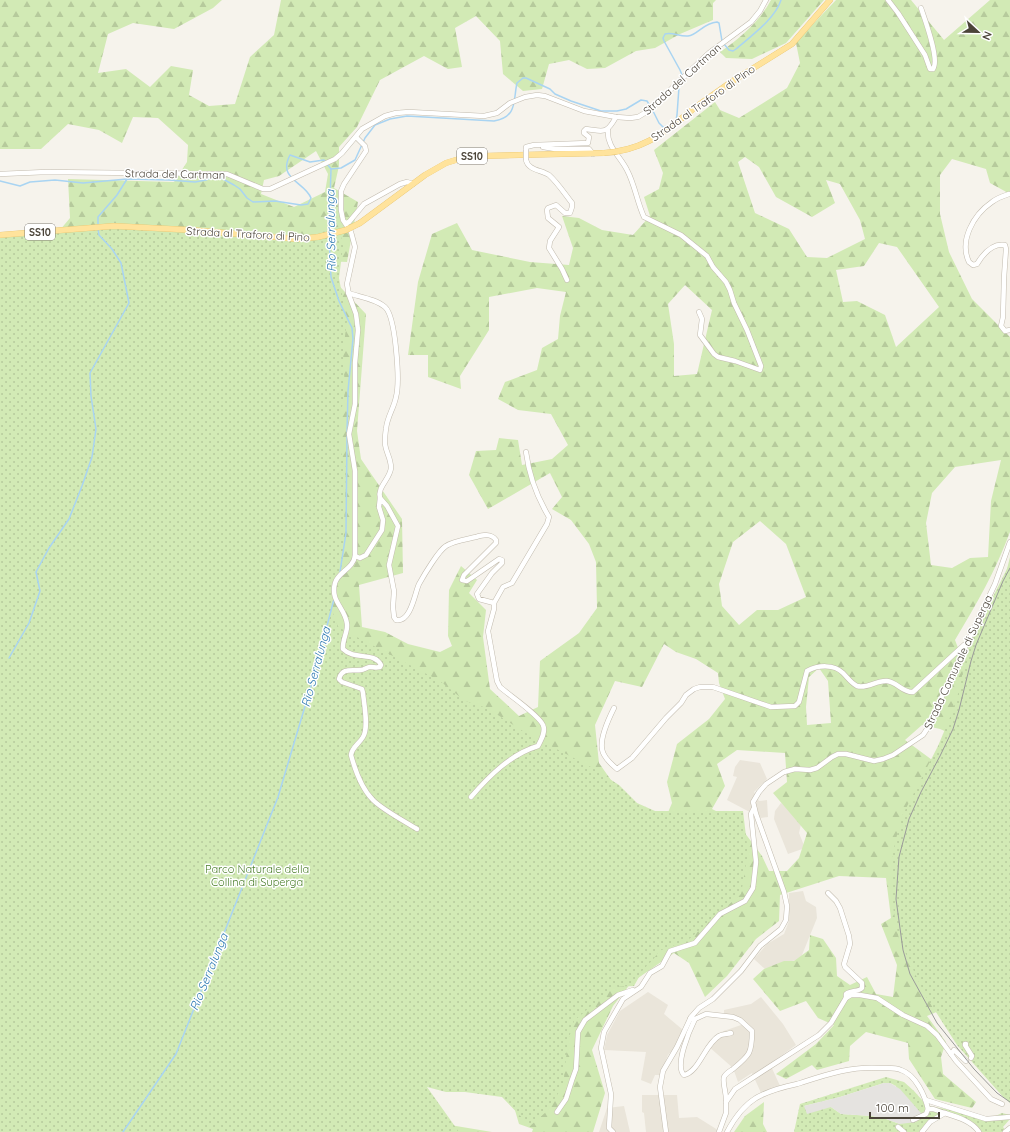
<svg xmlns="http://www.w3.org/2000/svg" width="1010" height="1132" font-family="Quicksand,sans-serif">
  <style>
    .residential { fill: #eae5da }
    .forest { fill: url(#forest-firs); fill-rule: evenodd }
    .park { fill: url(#park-dots); fill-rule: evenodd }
    .parking { fill: #e5e3e0 }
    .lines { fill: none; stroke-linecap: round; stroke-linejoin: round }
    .stream { stroke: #a9d4f2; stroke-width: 1.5 }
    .minor-casing { stroke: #c2bbae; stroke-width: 5.5 }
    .major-casing { stroke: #e6c16a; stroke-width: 6 }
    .minor { stroke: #fff; stroke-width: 4.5 }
    .major { stroke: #ffe39c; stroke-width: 5.5 }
    .tram { stroke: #9a9a9a; stroke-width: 1 }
    .minor-bridge-casing { stroke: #c2bbae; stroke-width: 5.5; stroke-linecap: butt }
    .major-bridge-casing { stroke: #e6c16a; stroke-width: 6; stroke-linecap: butt }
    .minor-bridge { stroke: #fff; stroke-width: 4.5 }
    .major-bridge { stroke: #ffe39c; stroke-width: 5.5 }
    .labels { text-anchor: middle; stroke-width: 3; stroke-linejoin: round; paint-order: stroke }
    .shield { fill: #fff; stroke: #817c74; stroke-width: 1 }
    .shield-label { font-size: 10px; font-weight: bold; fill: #4b4439 }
    .street-label { font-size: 11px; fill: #4b4439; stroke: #fff }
    .park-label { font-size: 11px; fill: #4a7f2a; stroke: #fff }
    .water-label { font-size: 12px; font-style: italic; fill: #2e7ab2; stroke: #fff }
  </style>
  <defs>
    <pattern id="forest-firs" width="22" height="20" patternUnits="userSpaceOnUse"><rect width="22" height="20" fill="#d2eab5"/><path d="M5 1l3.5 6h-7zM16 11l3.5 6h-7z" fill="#b6ca9c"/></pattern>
    <pattern id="park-dots" width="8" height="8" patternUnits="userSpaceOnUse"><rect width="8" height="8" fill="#d2eab5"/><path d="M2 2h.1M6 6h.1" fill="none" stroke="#b6ca9c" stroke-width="1.8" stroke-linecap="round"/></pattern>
  </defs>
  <rect width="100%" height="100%" fill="#f6f3ec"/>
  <!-- residential -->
  <g class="residential">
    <polygon points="740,760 760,763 767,779 754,792 759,801 767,800 768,817 761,818 727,800 737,777 733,776 735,767"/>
    <polygon points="781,803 790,809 802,820 799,833 805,848 788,854 774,819 775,811"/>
    <polygon points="803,891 806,901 816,907 817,918 800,960 783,962 766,970 754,959 767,944 784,934 789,921 789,893"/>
    <polygon points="648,992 668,1005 664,1014 683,1030 675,1047 668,1055 660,1075 655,1075 651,1084 641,1080 646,1052 604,1050 607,1035 620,1011"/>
    <polygon points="761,997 783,1024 796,1045 770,1064 781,1088 762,1095 752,1073 738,1082 733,1068 708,1046 721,1032 741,1025 740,1019 724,1015 724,1010 751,1004"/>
    <polygon points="642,1095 677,1095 679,1118 697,1117 721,1132 646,1132 644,1113 642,1112"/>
    <polygon points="624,1106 630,1132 599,1132 607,1108"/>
  </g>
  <!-- forest -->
  <g class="forest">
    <path d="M0,0H222L213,8L174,29L133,23L108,34L98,73L126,69L150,87L171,66L193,70L189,95L209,106L235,104L250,57L274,35L281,0H716L713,3V20L680,34L655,48L636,51L605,68L587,69L569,60L549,64L542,89L523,91L503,74L500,41L476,16L455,28L462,67L448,69L424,56L380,80L357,127L339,147V166L334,188L358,202L347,262L324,261V270L366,314L357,431L361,459L402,519L403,573L359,585L362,627L385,632L408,644L440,652L452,646L448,636L449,590L461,566L477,580L469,593L486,610L483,637L490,689L519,716L538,707L540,661L579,633L597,608L596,562L589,544L571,520L552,509L562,497L550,473L488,509L469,475L476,451L496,450L499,438L518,440L522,465L552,459L568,445L551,414L518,410L498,399L505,382L537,370L542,348L558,339L560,316L566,292L537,288L489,297V330L460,376L461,389L428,377V355H408L418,282L432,234L457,223L472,250L530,262L569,265L573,248L562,216L579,218L602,230L633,235L650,216L644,197L659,189L663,173L654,150L715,102L720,110L739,118L787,88L800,63L796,43L817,20L836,0H911L944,40L990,0H1010V194L990,183L986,169L952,159L940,175V214L949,252L972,299L1010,337V532C996,570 976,605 955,640L963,661L981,636L999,601L1010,557V1053L953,1005L927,1016L946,1042L941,1057L943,1074L976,1102L972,1108L935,1099L909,1059L908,1043L866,1032L850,1046L849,1061L817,1070L812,1065L786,1079L776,1074L816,1044L834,1025L818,1018L806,1001L780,1011L753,979L764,969L784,961H794L809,950L810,935L823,939L836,958L837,976L850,985L867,977L876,994L893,997L897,965L881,924L891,918L886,878L839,876L780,895L779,921L756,939L727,976L705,997L689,963L674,953L631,983L613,1006L592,1050L605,1093L593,1132H532L533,1129L519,1124L510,1093L365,1056L450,1125L492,1132H0L54,237L70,218L68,179L174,182L187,162L188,145L158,118L133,117L122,143L99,130L68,124L41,149H0ZM316,151L328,174L325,192L294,207L261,194L264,180L279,176ZM745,157L759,167L776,197L812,217L835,203L826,180L840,184L860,220L865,239L827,258L807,257L789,229L755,213L738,162ZM879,243L897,247L939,307L896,347L885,315L857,301L843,302L836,270L864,266ZM685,285L712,310L697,374L674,376V344L668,304ZM1001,460L991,501L988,557L970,558L952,568L931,565L926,523L932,493L955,467ZM760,521L786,544L806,597L778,610H757L739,625L722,606L719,584L733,542ZM664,644L676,652L696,659L718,673L719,683L725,699L709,719L677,744L667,782L672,803L666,817L632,810L599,763L595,725L615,681L642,687ZM819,668L828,681L831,723L807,725L806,707L809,677ZM922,725L940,729L965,740L943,768L905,740ZM737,750L785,753L787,782L773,793L807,833L799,858L787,871H769L762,856L736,821L712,809L725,786L717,764Z"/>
    <path d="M771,0H824L786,43L752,59L726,58L720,52C740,38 759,22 771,0Z"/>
    <polygon points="764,1102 763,1124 767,1132 734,1132 745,1116"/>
  </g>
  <!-- park -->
  <g class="park">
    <polygon points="102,227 297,238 318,235 341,236 343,246 339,278 347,321 343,351 345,392 340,417 339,446 346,468 343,561 332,610 338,627 440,681 465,701 487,708 526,733 591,767 619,785 637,803 655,811 743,811 748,853 741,894 688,940 659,951 653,960 644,968 634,986 613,987 574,1021 568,1041 563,1086 546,1112 530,1126 502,1097 465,1092 446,1092 427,1087 459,1132 0,1132 0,236"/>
    <polygon points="1010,563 1010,1103 1004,1098 957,1045 925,995 899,939 891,897 893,852 901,818 938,746 951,715 958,694 969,644"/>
    <path d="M886,1077L904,1082L914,1091L923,1101L930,1106L991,1118L1002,1113L1010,1115V1119L1003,1127L1007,1132H979L975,1127L945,1113L930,1122L922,1132H794L800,1104ZM884,1083H890L896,1086L900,1124L886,1119L872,1116L841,1114L831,1107L804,1106L840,1097Z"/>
  </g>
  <!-- parking -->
  <polygon class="parking" points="884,1083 890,1083 900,1089 921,1113 921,1117 916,1122 900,1124 886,1119 872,1116 841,1114 831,1107 807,1114 804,1106 840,1097"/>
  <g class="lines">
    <!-- stream -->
    <g class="stream">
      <path d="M724,44L729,50L733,51L736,49C751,36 775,19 781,0"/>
      <polyline points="652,109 659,123 663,127 668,126"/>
      <path d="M676,120L677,115L679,87L684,80L680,70L664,41L663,38L665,34C673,32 680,37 688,36C698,35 703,23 717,22L719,23L722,41"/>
      <path d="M331,169L341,168L355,160L365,138L375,125L390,119L407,116L494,121C518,117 513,100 517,83L523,78H526L550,89L555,94L571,101L601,111H617L626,109L641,100L647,101L650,106"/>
      <path d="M0,181L20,186L30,182L55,180L83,183L127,179L169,180L195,182L206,180L212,177L221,178L234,185L240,189L247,198L253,202L275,201L301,205L308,204L311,198C305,182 277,179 290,155L310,162L324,160L331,169"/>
      <polyline points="98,225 98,217 117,195 127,179"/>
      <polyline points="329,233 331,169"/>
      <polyline points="329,237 331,277 339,301 352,328 353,339 348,391 347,432"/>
      <polyline points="340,572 346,533 347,436"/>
      <polyline points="9,658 29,623 40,591 36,572 49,548 69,519 82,486 92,457 96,429 91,396 90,373 129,303 121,263 112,249 99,235 98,229"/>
      <polyline points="123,1132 176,1054 278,797 314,676 334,599"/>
    </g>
    <defs>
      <g id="minor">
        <path d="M888,0L898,13L925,55L930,69H933C940,60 925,20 921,8"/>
        <path d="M608,129C606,146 620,156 627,170C635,185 637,202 644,217L681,235L707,256L713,267L726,282L730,290L734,303L747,330L761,366L760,370L735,361L718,357L714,354L700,335L702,319L699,312"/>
        <path d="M357,138L365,146L366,151L344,184L341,191V210L343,220L351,232L355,247L347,284L349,295L356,314L358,330L355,363V404L349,434L355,471V556C353,569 338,572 335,583C330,602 345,607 347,624C348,632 342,640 343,649C355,661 374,651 381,665L380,667C376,668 374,667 370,667C367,667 364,670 361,670C352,671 342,667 339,679L342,682L362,689L363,693C364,704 369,728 363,737C359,744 352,747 351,755C355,770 361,788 373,800C383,810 404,821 417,829"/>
        <polyline points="543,147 555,149 589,149 593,154"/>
        <path d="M526,150V147L534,145L588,143L589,137L584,133V131L586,129C604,131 606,135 616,117"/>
        <path d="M526,160C528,170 541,170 549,175C557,182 565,194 572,203V207L570,213H565L556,205L548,208L547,210L548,218L559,227L550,241L549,248L562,269L567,280"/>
        <polyline points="0,174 46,172 227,174 263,189 270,189 335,159 342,153 362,129 385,116 396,113 409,112 484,116 497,113 510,103 525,97 537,95 545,96 584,111 616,117 630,118 638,117 648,111 709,53 751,22 760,11 766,0"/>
        <path d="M1009,194C1003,196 997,198 992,202C973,215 959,241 969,262L973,265L977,264C983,254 992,243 1005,245L1006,249L1004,278L1003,317L1001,326L1005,331L1010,330"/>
        <polyline points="346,223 349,222 364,204 400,184 407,182 413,184"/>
        <path d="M348,293C360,297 376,299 385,307C396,317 400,382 396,397C394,408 387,417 386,429C385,434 385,439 385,444C386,453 391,458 391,468C390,479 377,487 380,498"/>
        <path d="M355,556L360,558L366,555L382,530L383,520L379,507L380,498L387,506L398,526L389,565L394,591L393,607L394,617L396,620C411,623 415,592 419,584C424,575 439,550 446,546C453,541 468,539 476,537C483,535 491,533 496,540V543L464,575L462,580L467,581L470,579L499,559L502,560V563L492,573L477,594L479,599L494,603L503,587L512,583L547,524L549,517C537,497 529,475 526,452"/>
        <path d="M614,708C609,718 600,738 602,749C603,757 611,764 617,769L632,758L666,718L681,703L686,695L694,689L700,687H713L771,707L795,706L799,702L807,671C818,665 834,664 843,673C848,678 851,683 857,686C868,689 876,680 887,681C897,682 903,693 913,692L964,645"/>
        <path d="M471,797C489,776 511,754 538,746C541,740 546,732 543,725C539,715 509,695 500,687L497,681L488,631L494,609V603"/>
        <path d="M828,893L836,901L840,908L849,936L850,944L844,964L845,967L862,983V988C859,992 851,990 846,994V998"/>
        <path d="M690,1019H695L706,1014L733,1017L740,1020L752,1031C752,1053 750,1055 733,1069C730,1071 726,1073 724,1077C722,1082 727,1095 726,1102"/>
        <path d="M695,1019C690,1029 674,1066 684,1075C699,1072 705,1044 719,1036C722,1034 728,1034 731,1033"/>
        <polyline points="966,1044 965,1044 965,1045 972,1056 971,1058"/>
        <polyline points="951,1054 954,1050 966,1061"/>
        <polyline points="926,1100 986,1119 1010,1117"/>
        <path d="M928,1109H933C948,1115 970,1118 979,1132"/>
        <polyline points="557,1112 566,1099 572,1080 576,1069 578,1032 585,1020 618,995 633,990"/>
        <polyline points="913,1120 926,1114 928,1109"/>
        <polyline points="898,1127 904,1132"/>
        <polyline points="613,1132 609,1128 611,1094 601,1048 604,1032 623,999 641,987 650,973 662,966 670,951 695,943 720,914 745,901 753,888 756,862 751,814 754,808"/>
        <polyline points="666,1132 660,1087 663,1071 677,1047 691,1017 699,1008 713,999 741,971 760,946 781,929 786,920 787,906 784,892 756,814 753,802 759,792 766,784 784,772 795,769 810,770 817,768 832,757 838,754 846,754 874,761 883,759 893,755 923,735 929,726 943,694 995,584 1010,542"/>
        <polyline points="719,1132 726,1113 726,1102 735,1089 819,1035 831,1023 846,998 851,995 860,995 877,998 903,1015 927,1026 937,1035 956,1061 991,1099 1002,1104"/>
        <path d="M727,1132C734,1119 743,1106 756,1098C768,1091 783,1087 797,1084C825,1075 850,1066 880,1068C887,1068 895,1067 901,1070C916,1075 925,1096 928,1109"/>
        <polyline points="922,1132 930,1122 945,1113"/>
        <polyline points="1005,1132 1010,1128"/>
      </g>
      <g id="major">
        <polyline points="696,107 731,82 792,44 830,0"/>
        <polyline points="360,223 425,175 446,163 459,159 481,156 604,153"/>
        <polyline points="0,235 114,226 191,230 298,239 318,237"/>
      </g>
    </defs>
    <!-- minor casing -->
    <use href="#minor" class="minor-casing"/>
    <!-- major casing -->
    <use href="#major" class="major-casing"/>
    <!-- minor -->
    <use href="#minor" class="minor"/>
    <!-- major -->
    <use href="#major" class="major"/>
    <!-- tram -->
    <polyline class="tram" points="1010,568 1003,581 976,645 971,661 959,710 953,729 940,756 921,792 909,819 899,857 896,899 903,950 910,974 937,1023 974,1069 997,1093 1010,1102"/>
    <defs>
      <polyline id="minor-bridge" points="526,150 526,160"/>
      <g id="major-bridge">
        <path d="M604,153C646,150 664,132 696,107"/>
        <polyline points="318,237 346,230 360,223"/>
      </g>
    </defs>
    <!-- minor-bridge casing -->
    <use href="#minor-bridge" class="minor-bridge-casing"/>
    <!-- major-bridge casing -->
    <use href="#major-bridge" class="major-bridge-casing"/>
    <!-- minor-bridge -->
    <use href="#minor-bridge" class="minor-bridge"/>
    <!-- major-bridge -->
    <use href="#major-bridge" class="major-bridge"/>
  </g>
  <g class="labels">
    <!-- shield labels -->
    <g class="shield">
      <rect x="457" y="148" width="30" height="16" rx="3"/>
      <rect x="25" y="224" width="30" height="16" rx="3"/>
    </g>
    <g class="shield-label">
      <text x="472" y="160">SS10</text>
      <text x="40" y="236">SS10</text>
    </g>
    <!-- street labels -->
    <g class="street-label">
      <text transform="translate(682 79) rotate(-42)" y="4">Strada del Cartman</text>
      <text transform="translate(703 103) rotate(-35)" y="4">Strada al Traforo di Pino</text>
      <text transform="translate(175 174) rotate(1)" y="4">Strada del Cartman</text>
      <text transform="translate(248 234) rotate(3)" y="4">Strada al Traforo di Pino</text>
      <text transform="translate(958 662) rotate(-65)" y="4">Strada Comunale di Superga</text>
    </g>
    <!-- park labels -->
    <g class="park-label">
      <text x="257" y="873">Parco Naturale della<tspan x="257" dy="13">Collina di Superga</tspan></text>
    </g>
    <!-- water labels -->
    <g class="water-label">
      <text transform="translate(331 231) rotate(-91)" y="4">Rio Serralunga</text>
      <text transform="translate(316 667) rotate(-75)" y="4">Rio Serralunga</text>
      <text transform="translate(209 972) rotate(-68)" y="4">Rio Serralunga</text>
    </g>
  </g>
  <!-- north arrow -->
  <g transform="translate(978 32) rotate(112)" stroke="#ffffff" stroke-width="3" paint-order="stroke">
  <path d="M0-3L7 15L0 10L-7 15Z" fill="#4b4439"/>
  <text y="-6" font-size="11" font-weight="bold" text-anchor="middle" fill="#4b4439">N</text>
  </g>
  <!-- scale -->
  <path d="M870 1112v6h69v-6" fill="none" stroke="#4b4439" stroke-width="2"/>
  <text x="876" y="1112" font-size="12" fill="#4b4439" stroke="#ffffff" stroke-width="3" paint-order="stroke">100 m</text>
</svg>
